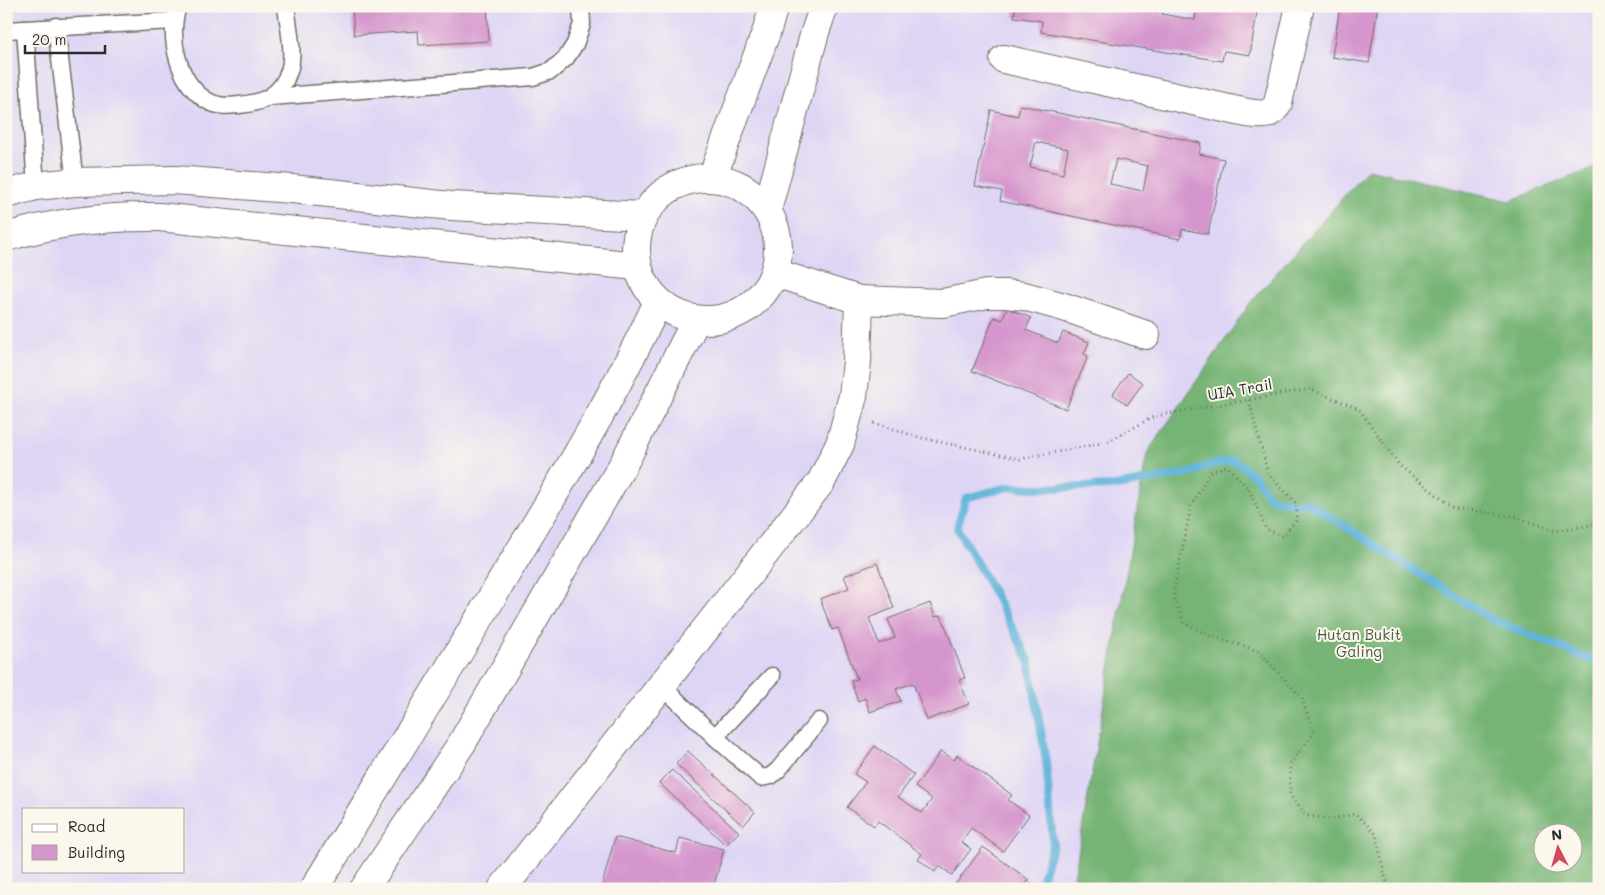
<svg xmlns="http://www.w3.org/2000/svg" width="1605" height="895" font-family="Mali,sans-serif">
  <style>
    .built { fill: #ded5f5; fill-rule: evenodd }
    .forest { fill: #76b474; stroke: #507050; fill-rule: evenodd }
    .lines { fill: none; stroke-linecap: round; stroke-linejoin: round }
    .stream { stroke: #5db2d9; stroke-width: 8 }
    .building { fill: #d595cd; fill-rule: evenodd }
    .service-casing { stroke: #716e66; stroke-width: 19 }
    .minor-casing { stroke: #716e66; stroke-width: 30 }
    .path { stroke: #716e66; stroke-width: 3; stroke-dasharray: 1 4; stroke-linecap: butt }
    .service { stroke: #fff; stroke-width: 16 }
    .minor { stroke: #fff; stroke-width: 28 }
    .labels { text-anchor: middle; stroke-width: 4; stroke-linejoin: round; paint-order: stroke }
    .street-label { font-size: 15px; fill: #2b2b2b; stroke: #fbf7ec }
    .park-label { font-size: 15px; fill: #4a5d47; stroke: #fbf7ec }
  </style>
  <rect width="100%" height="100%" fill="#fbf7ec"/>
  <filter id="ink" filterUnits="userSpaceOnUse"><feTurbulence type="fractalNoise" baseFrequency=".02" numOctaves="2"/><feDisplacementMap in="SourceGraphic" scale="10" xChannelSelector="R" yChannelSelector="G"/><feConvolveMatrix kernelMatrix="1 2 1 2 8 2 1 2 1" color-interpolation-filters="sRGB"/></filter>
  <filter id="wash" filterUnits="userSpaceOnUse"><feTurbulence type="fractalNoise" baseFrequency=".0096" numOctaves="4" result="noise"/><feDisplacementMap in="SourceGraphic" scale="20" xChannelSelector="R" yChannelSelector="G"/><feGaussianBlur stdDeviation="1.12" result="paint"/><feColorMatrix in="noise" values="0 0 0 0 0 0 0 0 0 0 0 0 0 0 0 0 0 1.4 0 .05"/><feComposite in="paint" operator="in"/></filter>
  <g filter="url(#wash)">
    <rect width="100%" height="100%" fill="#f3ead3"/>
    <!-- built -->
    <path class="built" d="M6,6H1599V166L1510,201L1368,169L1072,889H6ZM24,809H184V871H24Z"/>
    <!-- forest -->
    <path class="forest" d="M1599,166V889H1072L1147,453L1251,302L1368,169L1510,201ZM1542,832H1572V862H1542Z"/>
    <g class="lines">
      <!-- stream -->
      <polyline class="stream" points="1039,889 1053,844 1046,761 1029,660 995,595 957,528 966,498 1008,487 1041,488 1115,486 1191,473 1209,465 1234,460 1255,476 1270,498 1297,504 1305,501 1491,619 1599,663"/>
    </g>
    <g id="blocks">
      <!-- building -->
      <g class="building">
        <polygon points="352,6 487,6 489,41 419,45 418,31 354,35"/>
        <polygon points="1016,6 1163,6 1162,14 1195,20 1197,6 1258,6 1250,55 1224,51 1222,61 1041,32 1042,21 1014,17"/>
        <polygon points="1340,6 1378,6 1369,63 1332,57"/>
        <path d="M1020,105L1201,143L1199,154L1224,159L1208,234L1182,229L1180,239L1000,201L1002,191L975,186L991,110L1018,116ZM1036,142L1068,149L1063,174L1030,167ZM1116,159L1148,166L1143,191L1110,184Z"/>
        <polygon points="1007,308 1031,318 1026,330 1058,343 1063,332 1089,342 1084,354 1088,356 1066,409 972,371 994,317 1002,320"/>
        <polygon points="1128,373 1143,383 1127,405 1113,394"/>
        <polygon points="877,563 894,608 869,618 879,644 895,638 888,619 930,603 935,617 941,615 965,678 959,680 969,704 927,720 913,683 896,689 901,701 870,712 865,698 858,701 851,681 857,679 838,628 832,630 820,599 849,588 844,576"/>
        <polygon points="875,746 914,775 898,797 922,813 932,799 915,787 941,751 954,760 957,755 1012,795 1008,800 1029,815 1003,851 971,828 961,842 971,849 952,875 939,866 935,872 918,859 922,854 878,821 874,826 847,807 866,782 854,774"/>
        <polygon points="688,751 755,812 743,826 676,764"/>
        <polygon points="672,770 739,832 726,845 659,783"/>
        <polygon points="615,837 676,853 680,838 724,849 713,889 666,889 667,886 657,883 656,889 601,889"/>
        <polygon points="983,847 1029,880 1022,889 952,889"/>
      </g>
    </g>
  </g>
  <g filter="url(#ink)">
    <use href="#blocks" fill-opacity="0" stroke="#716e66" stroke-width="1"/>
    <g class="lines">
      <defs>
        <g id="service">
          <path d="M178,6C168,37 177,81 206,100C217,107 226,106 239,105C262,103 281,96 289,71C295,53 288,25 286,6"/>
          <polyline points="56,26 75,182"/>
          <polyline points="25,29 36,186"/>
          <polyline points="6,30 174,21"/>
          <polyline points="270,97 533,77 551,71 566,58 575,44 582,24 581,6"/>
          <polyline points="661,685 715,737 761,778 771,776 778,770 819,721"/>
          <polyline points="715,737 772,676"/>
        </g>
        <g id="minor">
          <path d="M1004,59L1247,113C1261,115 1271,117 1278,103L1300,6"/>
          <circle cx="707" cy="249" r="71"/>
          <polyline points="712,178 767,30 774,6"/>
          <polyline points="6,194 36,186 75,182 175,180 292,189 451,206 643,216"/>
          <polyline points="767,210 815,32 824,6"/>
          <path d="M6,237C56,222 107,216 159,217L637,266"/>
          <polyline points="775,273 859,300 943,303 987,294 1006,294 1024,296 1064,307 1146,335"/>
          <path d="M314,889C381,779 449,670 515,559C566,475 616,391 658,302"/>
          <polyline points="364,889 462,743 625,461 696,320"/>
          <polyline points="502,889 821,482 840,444 853,396 857,362 859,300"/>
        </g>
      </defs>
      <!-- service casing -->
      <use href="#service" class="service-casing"/>
      <!-- minor casing -->
      <use href="#minor" class="minor-casing"/>
      <!-- path -->
      <g class="path">
        <polyline points="1249,400 1268,474 1297,504 1296,521 1282,536 1266,529 1249,489 1227,466 1210,472 1191,506 1173,595 1184,623 1209,635 1258,651 1302,698 1314,733 1290,764 1290,795 1307,816 1332,819 1356,814 1376,834 1383,868 1389,889"/>
        <polyline points="874,423 922,438 1020,459 1107,442 1155,416 1310,389 1359,409 1399,465 1453,508 1517,517 1555,531 1599,524"/>
      </g>
      <!-- service -->
      <use href="#service" class="service"/>
      <!-- minor -->
      <use href="#minor" class="minor"/>
    </g>
  </g>
  <g class="labels">
    <!-- street labels -->
    <g class="street-label">
      <text transform="translate(1240 390) rotate(-10)" y="5">UIA Trail</text>
    </g>
    <!-- park labels -->
    <g class="park-label">
      <text x="1359" y="640">Hutan Bukit<tspan x="1359" dy="17">Galing</tspan></text>
    </g>
  </g>
  <!-- margin -->
  <rect width="1605" height="895" fill="none" stroke="#fbf7ec" stroke-width="25"/>
  <!-- legend -->
  <rect x="22" y="808" width="162" height="65" fill="#fbf7ec" stroke="#a8a59f"/>
  <rect x="32" y="824" width="25" height="8" fill="#ffffff" stroke="#a8a59f"/>
  <text x="68" y="832" font-size="15" fill="#2b2b2b">Road</text>
  <rect x="32" y="845" width="25" height="15" fill="#d595cd" stroke="#a8a59f"/>
  <text x="68" y="858" font-size="15" fill="#2b2b2b">Building</text>
  <!-- north arrow -->
  <g transform="translate(1558 848) rotate(354)"><circle r="24" fill="#fbf7ec" stroke="#a8a59f"/>
  <path d="M0-4L9 19L0 12L-9 19Z" fill="#d1495b"/>
  <text y="-8" font-size="14" font-weight="bold" text-anchor="middle" fill="#2b2b2b">N</text>
  </g>
  <!-- scale -->
  <path d="M25 45v8h80v-8" fill="none" stroke="#2b2b2b" stroke-width="2.5"/>
  <text x="32" y="45" font-size="15" fill="#2b2b2b" stroke="#fbf7ec" stroke-width="4" paint-order="stroke">20 m</text>
</svg>
